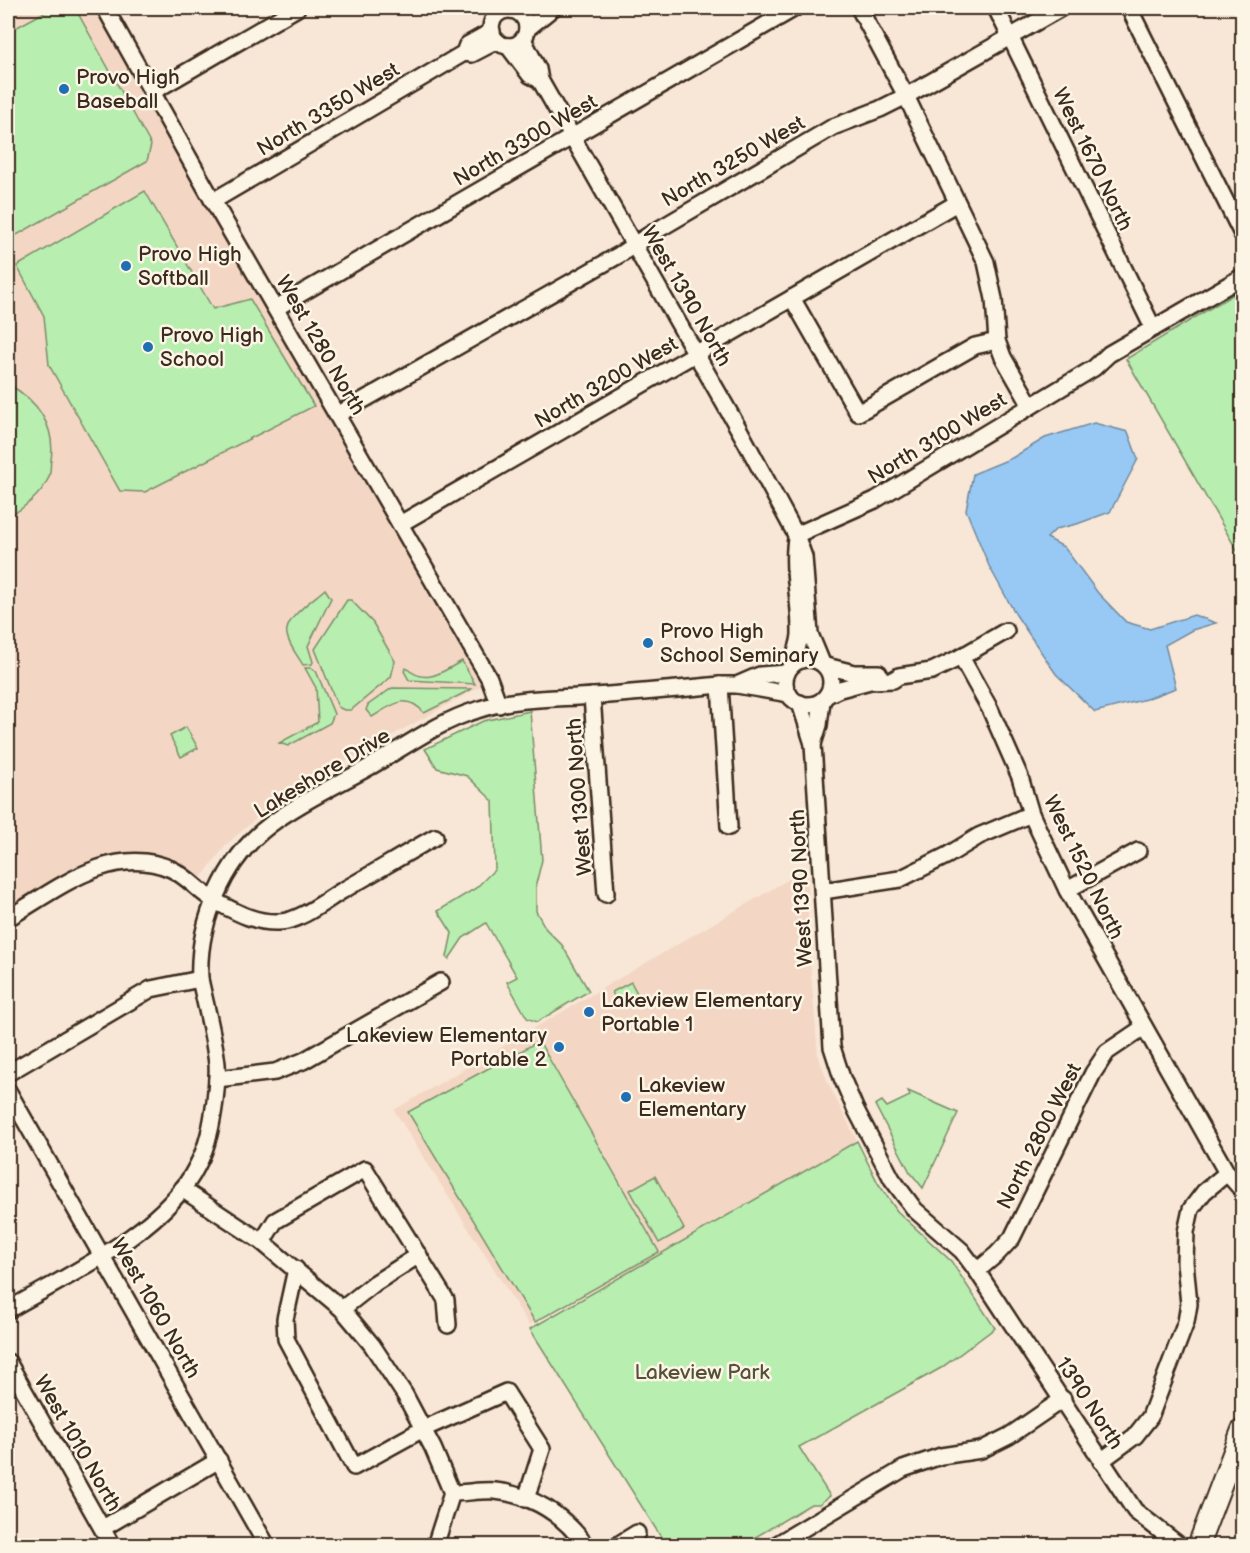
<svg xmlns="http://www.w3.org/2000/svg" width="1250" height="1553" font-family="'Balsamiq Sans',sans-serif">
  <style>
    .built { fill: #f3d7c4 }
    .green { fill: #b8eeb0; stroke: #7a8c67; stroke-width: 1.5 }
    .water { fill: #97c9f4; stroke: #72899e; stroke-width: 1.5 }
    .lines { fill: none; stroke-linecap: round; stroke-linejoin: round }
    .minor-casing { stroke: #3b2a1e; stroke-width: 20 }
    .major-casing { stroke: #3b2a1e; stroke-width: 24 }
    .minor { stroke: #fcf5e5; stroke-width: 15 }
    .major { stroke: #fcf5e5; stroke-width: 20 }
    .poi-dot { fill: #1f6fb2; stroke: #fcf5e5; stroke-width: 2 }
    .labels { text-anchor: middle; stroke-width: 5; stroke-linejoin: round; paint-order: stroke }
    .poi-label { font-size: 21px; fill: #3b2a1e; stroke: #fcf5e5; text-anchor: start }
    .street-label { font-size: 21px; fill: #3b2a1e; stroke: #fcf5e5 }
    .park-label { font-size: 21px; fill: #54513b; stroke: #fcf5e5 }
  </style>
  <rect width="100%" height="100%" fill="#f8e7d6"/>
  <filter id="ink" filterUnits="userSpaceOnUse"><feTurbulence type="fractalNoise" baseFrequency=".0167" numOctaves="2"/><feDisplacementMap in="SourceGraphic" scale="12" xChannelSelector="R" yChannelSelector="G"/><feConvolveMatrix kernelMatrix="1 2 1 2 8 2 1 2 1" color-interpolation-filters="sRGB"/></filter>
  <g filter="url(#ink)">
    <!-- built -->
    <g class="built">
      <polygon points="8,8 96,8 481,686 309,782 259,816 227,844 201,878 172,861 132,851 98,858 62,874 8,906"/>
      <polygon points="808,868 808,939 818,1055 828,1083 857,1141 663,1253 529,1325 394,1110"/>
    </g>
    <!-- green -->
    <g class="green">
      <polygon points="52,8 75,8 151,145 147,161 8,240 8,32"/>
      <polygon points="145,191 213,309 250,299 314,406 145,492 120,491 49,365 44,316 17,266"/>
      <polygon points="1242,289 1242,559 1126,359"/>
      <path d="M8,384C37,400 56,426 51,460C50,466 51,474 48,479C41,495 23,509 8,517Z"/>
      <path d="M325,589L331,598L308,646L313,662L312,664L303,665C298,656 289,646 287,635C283,619 314,599 325,589Z"/>
      <polygon points="347,600 351,600 373,623 395,661 391,677 351,710 344,710 338,707 315,649"/>
      <path d="M462,661L475,684L409,680L404,671L406,668C427,686 441,672 462,661Z"/>
      <polygon points="305,668 311,668 316,671 334,714 330,723 288,746 279,743 318,722 316,688"/>
      <path d="M392,688L472,689L424,713C406,691 391,706 372,717L366,710L368,705Z"/>
      <polygon points="530,711 542,860 536,884 536,911 546,929 562,945 589,991 537,1022 527,1018 507,982 517,977 486,923 463,938 449,959 447,957 452,933 438,911 476,888 495,869 493,801 467,776 437,768 425,749 483,721"/>
      <polygon points="186,727 198,748 181,757 170,736"/>
      <polygon points="631,982 639,997 620,1007 612,992"/>
      <polygon points="539,1041 659,1252 535,1322 408,1112 500,1062 500,1060 511,1054 514,1055"/>
      <polygon points="908,1091 958,1113 923,1188 910,1172 875,1105 882,1101 887,1107 910,1096"/>
      <polygon points="857,1141 878,1183 897,1211 951,1261 995,1328 941,1368 799,1447 830,1496 819,1504 811,1504 742,1545 666,1545 530,1329"/>
      <polygon points="655,1176 684,1229 659,1243 630,1190"/>
    </g>
    <!-- water -->
    <polygon class="water" points="1094,423 1128,432 1138,459 1110,512 1077,524 1056,529 1047,538 1064,547 1098,593 1126,622 1150,629 1194,615 1216,623 1192,630 1165,645 1176,688 1146,699 1095,712 1056,674 1016,615 989,566 966,510 973,474 1012,458 1045,438"/>
    <g class="lines">
      <defs>
        <g id="minor">
          <polyline points="105,8 213,201 489,678 499,705"/>
          <polyline points="859,8 906,96 986,262 994,299 997,341 1003,357 1031,406"/>
          <polyline points="996,8 1153,328"/>
          <polyline points="1129,8 1242,234"/>
          <circle cx="509" cy="28" r="18"/>
          <polyline points="527,29 553,8"/>
          <polyline points="523,39 538,69 540,80 741,433 796,535 804,557 810,634 822,663"/>
          <polyline points="508,46 530,75 540,80"/>
          <polyline points="464,53 472,54 497,41"/>
          <polyline points="152,92 297,8"/>
          <polyline points="213,201 464,53 467,45 492,31"/>
          <polyline points="792,298 858,413 975,346 997,341"/>
          <polyline points="276,308 795,8"/>
          <polyline points="337,415 619,255 649,235 833,127 880,109 906,96 1061,8"/>
          <polyline points="400,524 957,203"/>
          <polyline points="796,535 875,500 1094,368 1109,354 1242,277"/>
          <polyline points="961,657 990,709 1020,777 1031,814 1067,890 1227,1173 1242,1190"/>
          <circle cx="808" cy="682" r="23"/>
          <path d="M791,666C795,656 799,646 800,635C801,602 791,573 796,538"/>
          <polyline points="826,666 854,673 879,673"/>
          <polyline points="720,685 729,827"/>
          <polyline points="737,685 760,675 787,673"/>
          <polyline points="827,695 840,689 870,681 893,680 899,676 932,671 961,657 1006,631"/>
          <polyline points="592,696 606,894"/>
          <polyline points="800,703 813,744 832,1047 842,1078 855,1108 892,1179 915,1210 962,1251 977,1271 1135,1511 1180,1546"/>
          <polyline points="813,744 819,725 822,701"/>
          <polyline points="1067,890 1138,851"/>
          <polyline points="823,891 900,879 948,855 979,836 1031,814"/>
          <path d="M8,918C56,890 112,843 171,869C187,876 199,892 215,901C236,912 254,923 279,922C298,922 324,902 340,892C372,874 403,855 435,837"/>
          <polyline points="8,1073 151,989 200,979"/>
          <polyline points="217,1079 275,1072 303,1061 441,982"/>
          <polyline points="8,1091 267,1546"/>
          <polyline points="182,1189 262,1242 342,1309 372,1345 405,1395 433,1448 452,1493 435,1546"/>
          <polyline points="262,1242 275,1221 365,1169 446,1300 448,1325"/>
          <polyline points="296,1269 285,1319 286,1339 354,1467 423,1429 506,1392 542,1449 526,1499"/>
          <polyline points="977,1271 997,1254 1012,1238 1093,1073 1107,1052 1144,1027"/>
          <polyline points="342,1309 375,1283 419,1255"/>
          <path d="M8,1310C68,1275 165,1231 197,1166C208,1146 212,1123 215,1101C216,1089 218,1076 217,1064C214,1036 206,1007 200,979C197,923 225,858 271,824C302,801 339,784 373,765C406,746 440,721 477,710C515,697 554,699 594,696C636,693 678,689 720,685H737L789,694"/>
          <polyline points="8,1362 112,1546"/>
          <polyline points="1101,1461 1135,1436 1150,1417 1186,1322 1189,1304 1185,1262 1186,1232 1191,1209 1204,1192 1227,1173"/>
          <path d="M452,1493C466,1493 481,1490 495,1491C533,1495 564,1515 586,1546"/>
          <polyline points="103,1528 219,1460"/>
          <polyline points="616,1546 637,1533"/>
          <polyline points="774,1546 903,1469 941,1456 981,1450 1009,1436 1063,1399"/>
        </g>
        <polyline id="major" points="1198,1546 1242,1430"/>
      </defs>
      <!-- minor casing -->
      <use href="#minor" class="minor-casing"/>
      <!-- major casing -->
      <use href="#major" class="major-casing"/>
      <!-- minor -->
      <use href="#minor" class="minor"/>
      <!-- major -->
      <use href="#major" class="major"/>
    </g>
  </g>
  <!-- markers -->
  <g class="poi-dot">
    <circle cx="64" cy="89" r="6"/>
    <circle cx="126" cy="266" r="6"/>
    <circle cx="148" cy="347" r="6"/>
    <circle cx="648" cy="643" r="6"/>
    <circle cx="589" cy="1012" r="6"/>
    <circle cx="559" cy="1047" r="6"/>
    <circle cx="626" cy="1097" r="6"/>
  </g>
  <g class="labels">
    <!-- poi labels -->
    <g class="poi-label">
      <text x="76" y="84">Provo High<tspan x="76" dy="24">Baseball</tspan></text>
      <text x="138" y="261">Provo High<tspan x="138" dy="24">Softball</tspan></text>
      <text x="160" y="342">Provo High<tspan x="160" dy="24">School</tspan></text>
      <text x="660" y="638">Provo High<tspan x="660" dy="24">School Seminary</tspan></text>
      <text x="601" y="1007">Lakeview Elementary<tspan x="601" dy="24">Portable 1</tspan></text>
      <text x="547" y="1042" text-anchor="end">Lakeview Elementary<tspan x="547" dy="24">Portable 2</tspan></text>
      <text x="638" y="1092">Lakeview<tspan x="638" dy="24">Elementary</tspan></text>
    </g>
    <!-- street labels -->
    <g class="street-label">
      <text transform="translate(328 109) rotate(-31)" y="7">North 3350 West</text>
      <text transform="translate(525 140) rotate(-30)" y="7">North 3300 West</text>
      <text transform="translate(1093 159) rotate(64)" y="7">West 1670 North</text>
      <text transform="translate(733 161) rotate(-30)" y="7">North 3250 West</text>
      <text transform="translate(687 296) rotate(60)" y="7">West 1390 North</text>
      <text transform="translate(321 345) rotate(60)" y="7">West 1280 North</text>
      <text transform="translate(606 382) rotate(-30)" y="7">North 3200 West</text>
      <text transform="translate(937 438) rotate(-31)" y="7">North 3100 West</text>
      <text transform="translate(322 773) rotate(-31)" y="7">Lakeshore Drive</text>
      <text transform="translate(579 797) rotate(-94)" y="7">West 1300 North</text>
      <text transform="translate(1084 867) rotate(64)" y="7">West 1520 North</text>
      <text transform="translate(801 888) rotate(-93)" y="7">West 1390 North</text>
      <text transform="translate(1039 1136) rotate(-63)" y="7">North 2800 West</text>
      <text transform="translate(156 1308) rotate(60)" y="7">West 1060 North</text>
      <text transform="translate(1090 1403) rotate(57)" y="7">1390 North</text>
      <text transform="translate(78 1443) rotate(60)" y="7">West 1010 North</text>
    </g>
    <!-- park labels -->
    <g class="park-label">
      <text x="702" y="1379">Lakeview Park</text>
    </g>
  </g>
  <!-- margin -->
  <rect width="1250" height="1553" fill="none" stroke="#fcf5e5" stroke-width="30"/>
  <rect x="15" y="15" width="1220" height="1523" fill="none" stroke="#3b2a1e" stroke-width="2" filter="url(#ink)"/>
</svg>
